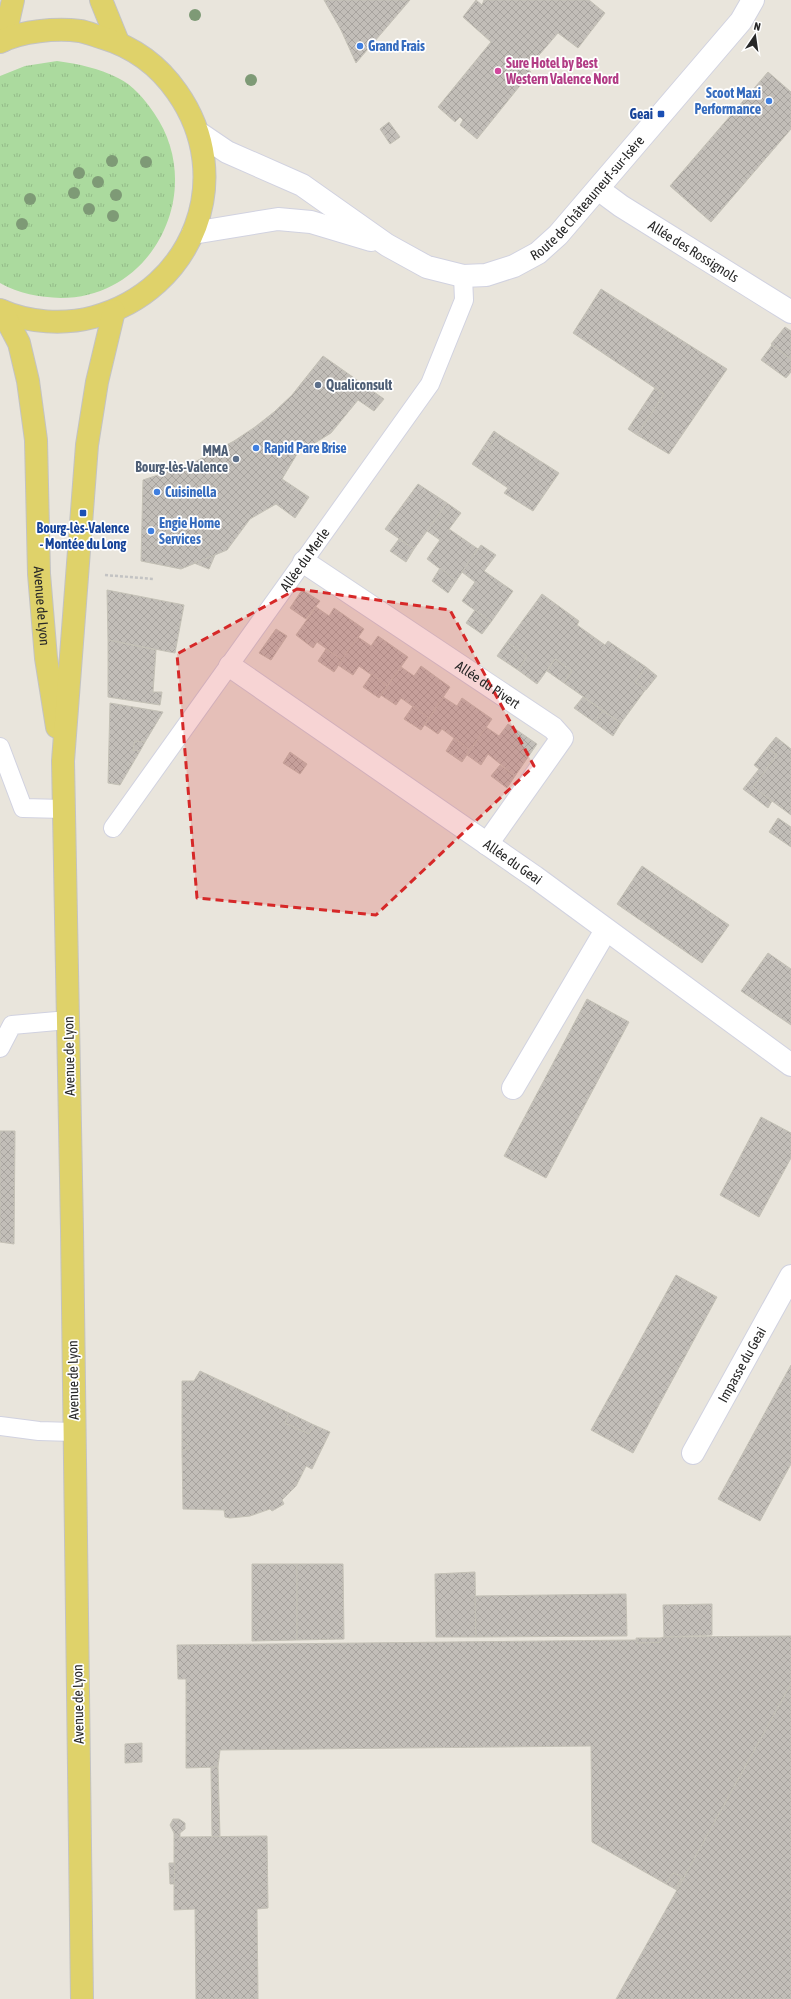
<svg xmlns="http://www.w3.org/2000/svg" width="791" height="1999" font-family="'Asap Condensed',sans-serif">
  <style>
    .grass { fill: url(#grass-tufts) }
    .building { fill: url(#building-cross-hatch); stroke: #c4c1b6 }
    .lines { fill: none; stroke-linecap: round; stroke-linejoin: round }
    .lane-casing { stroke: #d1d2e0; stroke-width: 20 }
    .street-casing { stroke: #d1d2e0; stroke-width: 24 }
    .secondary-casing { stroke: #d1d2e0; stroke-width: 24 }
    .primary-casing { stroke: #c3c3c3; stroke-width: 24 }
    .path { stroke: #c3c3c3; stroke-width: 2.5; stroke-dasharray: 3 2; stroke-linecap: butt }
    .lane { stroke: #fff; stroke-width: 18 }
    .street { stroke: #fff; stroke-width: 22 }
    .secondary { stroke: #fff; stroke-width: 22 }
    .primary { stroke: #dfd26a; stroke-width: 22 }
    .tree { fill: #7e9a76 }
    .marked { fill: #d62828; fill-opacity: 0.2; stroke: #d62828; stroke-width: 3; stroke-dasharray: 8 5; stroke-linejoin: round }
    .shop-dot { fill: #3f7fe0; stroke: #fff; stroke-width: 1.5 }
    .hotel-dot { fill: #d1479c; stroke: #fff; stroke-width: 1.5 }
    .transit-dot { fill: #1a4fb4; stroke: #fff; stroke-width: 1.5 }
    .service-dot { fill: #5c6f8a; stroke: #fff; stroke-width: 1.5 }
    .labels { text-anchor: middle; stroke-width: 3.5; stroke-linejoin: round; paint-order: stroke }
    .shop-label { font-size: 14px; font-weight: bold; fill: #366cbe; stroke: #fff; text-anchor: start }
    .hotel-label { font-size: 14px; font-weight: bold; fill: #b23c85; stroke: #fff; text-anchor: start }
    .transit-label { font-size: 14px; font-weight: bold; fill: #164399; stroke: #fff; text-anchor: end }
    .street-label { font-size: 14px; fill: #282828; stroke: #fff }
    .service-label { font-size: 14px; font-weight: bold; fill: #4e5e75; stroke: #fff; text-anchor: start }
  </style>
  <defs>
    <pattern id="grass-tufts" width="24" height="20" patternUnits="userSpaceOnUse"><rect width="24" height="20" fill="#abda9e"/><path d="M3 7l-1-3M5 7V3M7 7l1-3M15 17l-1-3M17 17v-4M19 17l1-3" fill="none" stroke="#93bb88"/></pattern>
    <pattern id="building-cross-hatch" width="8" height="8" patternUnits="userSpaceOnUse"><rect width="8" height="8" fill="#c2beb8"/><path d="M0 0l8 8M0 8l8-8" fill="none" stroke="#a7a39e"/></pattern>
  </defs>
  <rect width="100%" height="100%" fill="#e9e5dc"/>
  <!-- grass -->
  <path class="grass" d="M57,61C79,64 98,68 118,78C133,85 145,100 154,113C207,189 154,298 61,298C39,297 19,294 0,283V76L25,66Z"/>
  <!-- building -->
  <g class="building">
    <polygon points="324,0 410,0 356,63 341,30"/>
    <polygon points="476,0 482,5 484,0 589,0 605,13 578,48 558,33 527,69 531,72 477,139 460,125 463,120 460,117 455,122 438,107 491,42 463,17"/>
    <polygon points="768,72 791,92 791,129 711,222 670,186"/>
    <polygon points="389,122 400,137 390,144 380,129"/>
    <polygon points="601,289 727,369 669,454 637,435 664,394 573,333"/>
    <polygon points="785,327 791,331 791,359 771,344"/>
    <polygon points="772,345 791,359 791,372 786,378 761,360"/>
    <polygon points="323,356 384,399 374,411 358,400 331,433 297,454 282,479 309,497 295,518 276,504 250,519 227,550 181,569 141,561 143,480 191,464 234,441 255,427 274,412 292,395"/>
    <polygon points="655,388 664,394 637,435 628,429"/>
    <polygon points="494,431 498,434 486,451 482,449"/>
    <polygon points="498,434 559,473 533,511 504,493 508,488 472,464 482,449 486,451"/>
    <polygon points="418,484 447,503 414,549 385,529"/>
    <polygon points="447,503 461,513 449,529 478,549 456,581 427,559 440,540 427,531"/>
    <polygon points="399,539 414,549 406,562 390,551"/>
    <polygon points="481,545 496,555 484,571 513,591 491,622 462,601 475,582 462,572"/>
    <polygon points="215,555 209,569 194,563"/>
    <polygon points="440,568 456,581 448,593 432,581"/>
    <polygon points="107,590 184,605 175,653 108,640"/>
    <polygon points="302,590 320,601 306,619 290,608"/>
    <polygon points="542,594 579,621 577,625 605,645 608,641 646,667 635,682 646,689 621,723 564,683 572,671 555,659 537,684 518,670 527,656 507,642"/>
    <polygon points="316,607 329,616 334,608 364,629 342,660 317,642 313,648 296,635"/>
    <polygon points="475,610 491,622 482,634 466,623"/>
    <polygon points="276,629 287,636 271,660 259,653"/>
    <polygon points="378,636 408,657 387,686 359,666 353,675 338,665 358,637 371,646"/>
    <polygon points="108,640 156,650 153,692 162,692 160,705 108,697"/>
    <polygon points="507,642 527,656 518,670 497,656"/>
    <polygon points="326,649 342,660 334,672 318,661"/>
    <polygon points="555,659 572,671 564,683 547,671"/>
    <polygon points="421,666 450,687 429,718 401,698 396,705 381,695 401,667 414,676"/>
    <polygon points="646,667 657,676 646,690 635,682"/>
    <polygon points="372,674 387,686 379,698 363,687"/>
    <polygon points="443,697 457,706 462,698 492,719 470,750 442,729 438,734 425,725"/>
    <polygon points="583,697 603,711 594,722 574,708"/>
    <polygon points="110,703 163,712 145,742 135,741 133,750 140,751 120,785 108,783"/>
    <polygon points="413,706 429,718 421,730 404,719"/>
    <polygon points="603,711 621,723 613,736 594,722"/>
    <polygon points="508,724 537,744 515,776 488,754 481,765 467,755 486,727 499,736"/>
    <polygon points="776,737 791,749 791,815 753,787 777,755 767,748"/>
    <polygon points="454,738 470,750 462,762 446,751"/>
    <polygon points="135,741 145,742 140,751 133,750"/>
    <polygon points="767,748 777,755 753,787 772,801 768,808 743,789 759,769 754,765"/>
    <polygon points="290,752 307,764 300,774 283,763"/>
    <polygon points="500,765 515,776 507,788 491,776"/>
    <polygon points="778,818 791,827 791,847 769,832"/>
    <polygon points="642,866 729,925 702,963 617,904"/>
    <polygon points="768,953 791,969 791,1025 741,991"/>
    <polygon points="587,999 629,1022 546,1178 504,1156"/>
    <polygon points="761,1117 791,1133 791,1158 759,1217 720,1195"/>
    <polygon points="0,1131 15,1131 14,1244 0,1242"/>
    <polygon points="676,1275 717,1297 633,1453 591,1430"/>
    <polygon points="791,1365 791,1464 760,1521 718,1499"/>
    <polygon points="200,1371 289,1413 285,1423 309,1434 314,1425 330,1432 312,1469 306,1466 296,1486 282,1500 284,1504 272,1511 270,1509 250,1516 230,1518 225,1517 224,1510 183,1509 182,1451 190,1447 182,1440 182,1381 194,1381"/>
    <polygon points="289,1413 314,1425 309,1434 285,1423"/>
    <polygon points="182,1440 190,1447 182,1451"/>
    <polygon points="252,1564 297,1564 297,1640 252,1641"/>
    <polygon points="297,1564 343,1564 344,1639 297,1640"/>
    <polygon points="475,1572 476,1637 436,1637 435,1574"/>
    <polygon points="626,1594 627,1636 476,1637 475,1596"/>
    <polygon points="712,1604 712,1635 664,1637 663,1605"/>
    <polygon points="791,1636 791,1684 677,1890 675,1889 682,1877 673,1873 666,1884 592,1842 591,1746 220,1750 218,1767 186,1768 186,1679 178,1679 177,1645 636,1640 637,1643 660,1642 660,1638 664,1637"/>
    <polygon points="636,1638 660,1638 660,1642 637,1643"/>
    <polygon points="791,1684 791,1999 616,1999 677,1890"/>
    <polygon points="142,1743 142,1762 125,1763 125,1744"/>
    <polygon points="211,1767 218,1767 220,1836 212,1837"/>
    <polygon points="173,1819 179,1819 185,1823 185,1829 180,1833 180,1837 267,1836 268,1908 257,1909 258,1999 196,1999 195,1909 174,1910 174,1833 170,1825"/>
    <polygon points="169,1863 175,1863 174,1884 170,1884"/>
    <polygon points="673,1873 682,1877 675,1889 666,1884"/>
  </g>
  <g class="lines">
    <defs>
      <g id="lane">
        <polyline points="0,747 23,808 64,809"/>
        <path id="s1" d="M113,828L430,384L464,300L463,276"/>
        <polyline points="0,1048 12,1025 68,1020"/>
        <polyline points="0,1426 39,1431 74,1432"/>
      </g>
      <g id="street">
        <path id="s2" d="M598,189L621,206L791,312"/>
        <path id="s3" d="M304,562L553,728L562,738L487,844"/>
        <path id="s4" d="M230,666L535,877L791,1065"/>
        <polyline points="513,1088 606,930"/>
        <path id="s5" d="M693,1453L791,1276"/>
      </g>
      <g id="secondary">
        <path id="s6" d="M199,133L227,152L302,185L387,245L427,267L463,276L486,275L514,266L538,253L558,235L741,21L753,0"/>
        <polyline points="193,233 278,219 311,222 371,240"/>
      </g>
      <g id="primary">
        <polyline points="101,0 118,42"/>
        <polyline points="4,40 13,0"/>
        <path d="M0,42C21,31 56,28 80,31C87,32 96,36 103,38C133,47 159,66 177,92C237,177 194,290 94,317C64,325 29,323 0,310"/>
        <path id="s7" d="M2,311L19,343L28,381L36,440L39,574L46,658L57,727"/>
        <polyline points="82,1999 72,1230 63,761 87,445 97,382 114,311"/>
      </g>
    </defs>
    <!-- lane casing -->
    <use href="#lane" class="lane-casing"/>
    <!-- street casing -->
    <use href="#street" class="street-casing"/>
    <!-- secondary casing -->
    <use href="#secondary" class="secondary-casing"/>
    <!-- primary casing -->
    <use href="#primary" class="primary-casing"/>
    <!-- path -->
    <polyline class="path" points="105,575 154,579"/>
    <!-- lane -->
    <use href="#lane" class="lane"/>
    <!-- street -->
    <use href="#street" class="street"/>
    <!-- secondary -->
    <use href="#secondary" class="secondary"/>
    <!-- primary -->
    <use href="#primary" class="primary"/>
  </g>
  <!-- trees -->
  <g class="tree">
    <circle cx="195" cy="15" r="6"/>
    <circle cx="251" cy="80" r="6"/>
    <circle cx="112" cy="161" r="6"/>
    <circle cx="146" cy="162" r="6"/>
    <circle cx="79" cy="173" r="6"/>
    <circle cx="98" cy="182" r="6"/>
    <circle cx="74" cy="193" r="6"/>
    <circle cx="116" cy="195" r="6"/>
    <circle cx="30" cy="199" r="6"/>
    <circle cx="89" cy="209" r="6"/>
    <circle cx="113" cy="216" r="6"/>
    <circle cx="22" cy="224" r="6"/>
  </g>
  <!-- marked area -->
  <path class="marked" d="M297,589L450,610L534,766L376,915L197,898L177,654Z"/>
  <!-- markers -->
  <g class="shop-dot">
    <circle cx="360" cy="46" r="4"/>
    <circle cx="769" cy="101" r="4"/>
    <circle cx="256" cy="448" r="4"/>
    <circle cx="157" cy="492" r="4"/>
    <circle cx="151" cy="531" r="4"/>
  </g>
  <circle class="hotel-dot" cx="498" cy="71" r="4"/>
  <g class="transit-dot">
    <rect x="657" y="110" width="8" height="8" rx="2"/>
    <rect x="79" y="509" width="8" height="8" rx="2"/>
  </g>
  <g class="service-dot">
    <circle cx="318" cy="385" r="4"/>
    <circle cx="236" cy="459" r="4"/>
  </g>
  <g class="labels">
    <!-- shop labels -->
    <g class="shop-label">
      <text x="368" y="51">Grand Frais</text>
      <text x="761" y="98" text-anchor="end">Scoot Maxi<tspan x="761" dy="16">Performance</tspan></text>
      <text x="264" y="453">Rapid Pare Brise</text>
      <text x="165" y="497">Cuisinella</text>
      <text x="159" y="528">Engie Home<tspan x="159" dy="16">Services</tspan></text>
    </g>
    <!-- hotel labels -->
    <g class="hotel-label">
      <text x="506" y="68">Sure Hotel by Best<tspan x="506" dy="16">Western Valence Nord</tspan></text>
    </g>
    <!-- transit labels -->
    <g class="transit-label">
      <text x="653" y="119">Geai</text>
      <text x="83" y="533" text-anchor="middle">Bourg-lès-Valence<tspan x="83" dy="16">- Montée du Long</tspan></text>
    </g>
    <!-- street labels -->
    <g class="street-label">
      <text dy="5" stroke="none"><textPath href="#s6" startOffset="456">Route de Châteauneuf-sur-Isère</textPath></text>
      <text dy="5" stroke="none"><textPath href="#s2" startOffset="114">Allée des Rossignols</textPath></text>
      <text dy="5" stroke="none"><textPath href="#s1" startOffset="330">Allée du Merle</textPath></text>
      <text dy="5" stroke="none"><textPath href="#s7" startOffset="301">Avenue de Lyon</textPath></text>
      <text dy="5" stroke="none"><textPath href="#s3" startOffset="221">Allée du Pivert</textPath></text>
      <text dy="5" stroke="none"><textPath href="#s4" startOffset="344">Allée du Geai</textPath></text>
      <text transform="translate(69 1056) rotate(-91)" y="5">Avenue de Lyon</text>
      <text dy="5" stroke="none"><textPath href="#s5" startOffset="101">Impasse du Geai</textPath></text>
      <text transform="translate(73 1380) rotate(-91)" y="5">Avenue de Lyon</text>
      <text transform="translate(78 1704) rotate(-91)" y="5">Avenue de Lyon</text>
    </g>
    <!-- service labels -->
    <g class="service-label">
      <text x="326" y="390">Qualiconsult</text>
      <text x="228" y="456" text-anchor="end">MMA<tspan x="228" dy="16">Bourg-lès-Valence</tspan></text>
    </g>
  </g>
  <!-- north arrow -->
  <g transform="translate(755 36) rotate(13)" stroke="#ffffff" stroke-width="3" paint-order="stroke">
  <path d="M0-3L7 15L0 10L-7 15Z" fill="#282828"/>
  <text y="-6" font-size="11" font-weight="bold" text-anchor="middle" fill="#282828">N</text>
  </g>
</svg>
